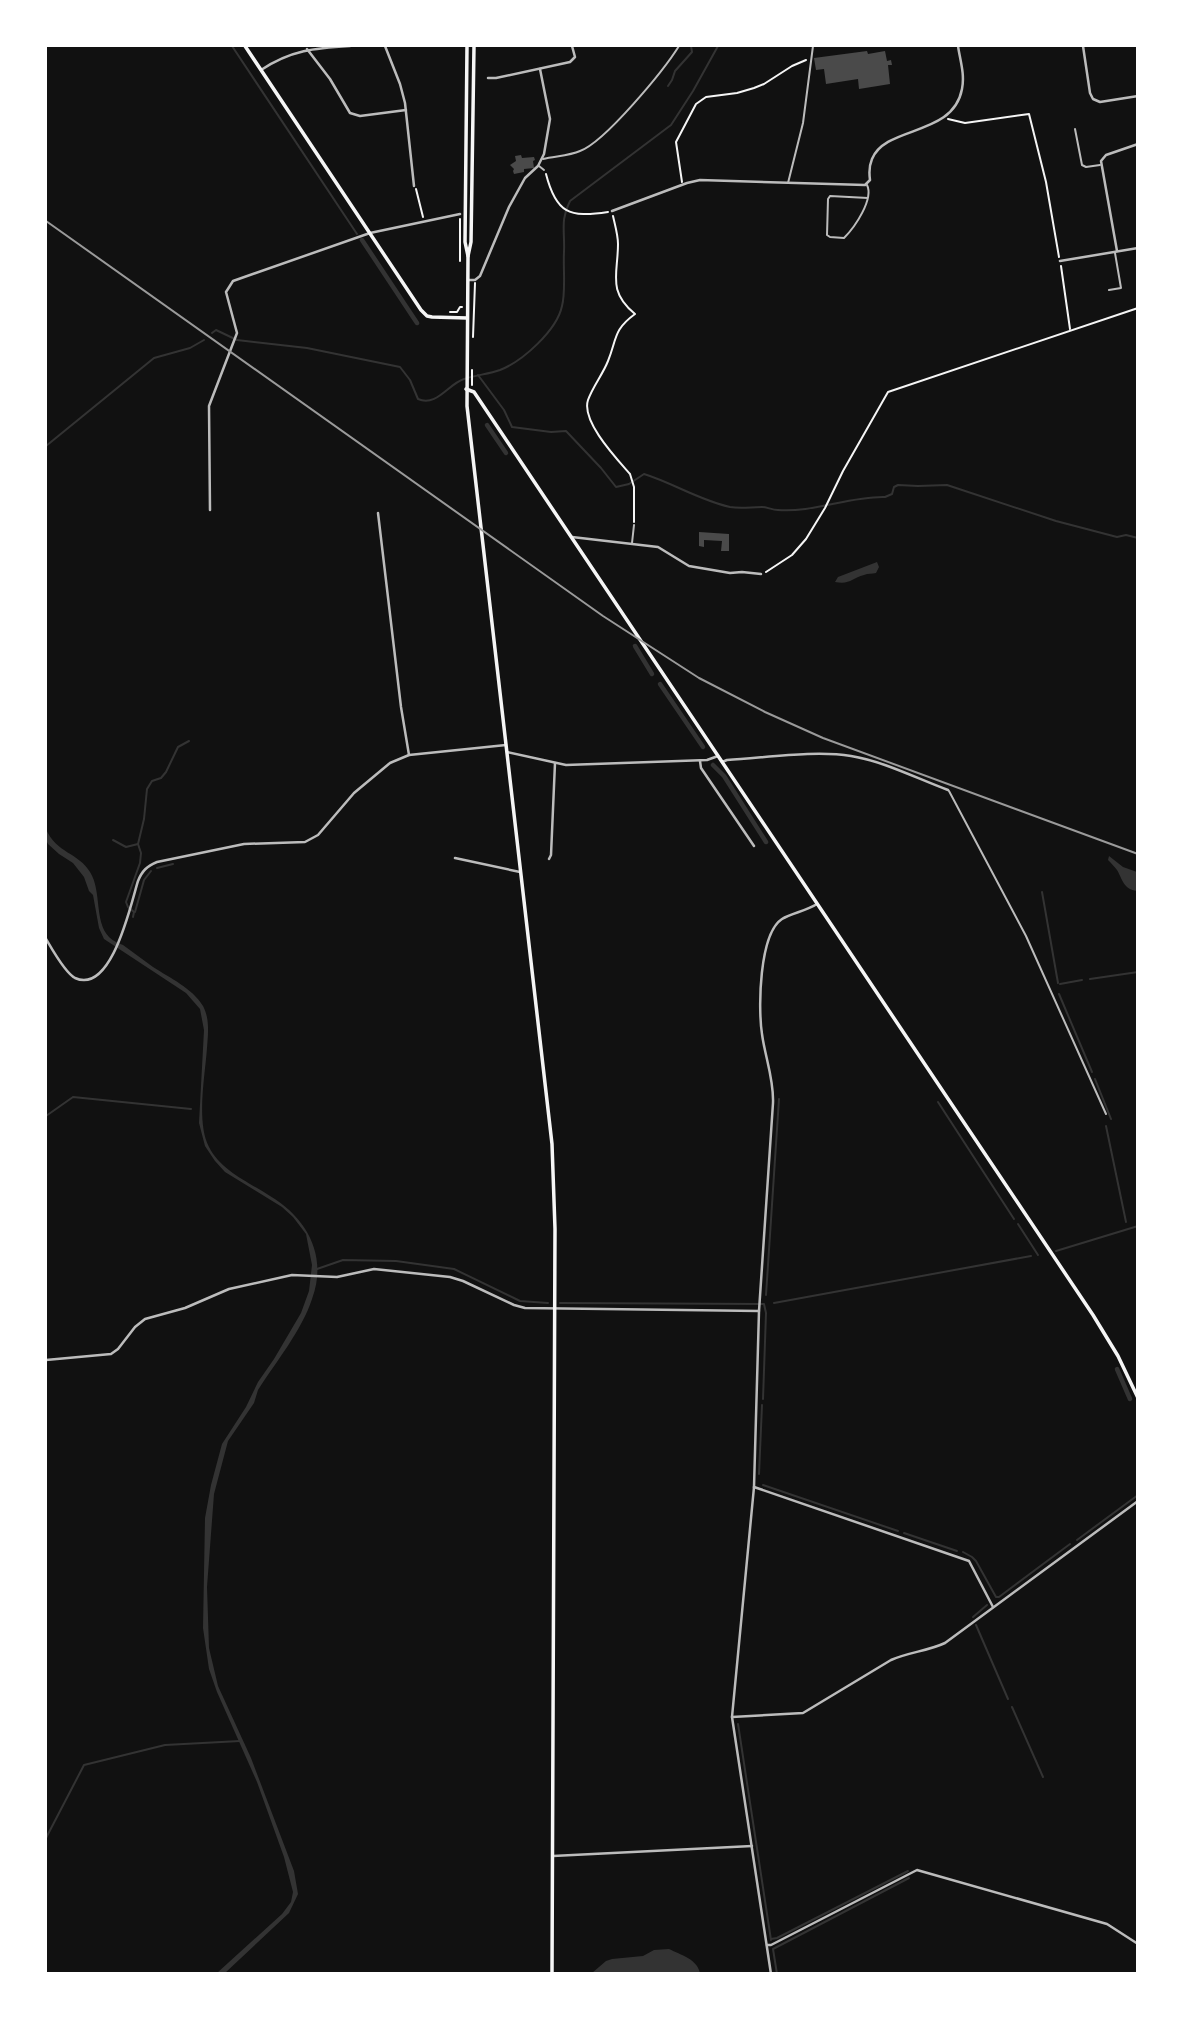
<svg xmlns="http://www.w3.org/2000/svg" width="1183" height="2019" font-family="'Golos Text',sans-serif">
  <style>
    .water { fill: #333 }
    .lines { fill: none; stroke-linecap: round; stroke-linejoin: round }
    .stream { stroke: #333; stroke-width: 2 }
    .canal { stroke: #333; stroke-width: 4.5 }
    .building { fill: #4a4a4a }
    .path { stroke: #f5f5f5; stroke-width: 2 }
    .service { stroke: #bcbcbc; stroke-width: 2 }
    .minor { stroke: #bcbcbc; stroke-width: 2.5 }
    .secondary { stroke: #f5f5f5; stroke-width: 3.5 }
    .rail { stroke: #9a9a9a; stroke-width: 2 }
  </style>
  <rect width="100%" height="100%" fill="#111"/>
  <!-- water -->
  <g class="water">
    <path d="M877,562L879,567L876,573C872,574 868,573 864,575C852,578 850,585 835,582L838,577Z"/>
    <path d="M46,829C56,853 79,853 90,872C102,891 94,921 109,937C113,941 118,943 123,945C133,952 143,960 153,967C170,978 192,988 203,1006C210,1019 208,1034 207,1048C205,1076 196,1122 209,1147C221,1171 249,1182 270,1196C307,1218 328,1256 312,1299C302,1330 276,1362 258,1390L254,1403L228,1441L214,1494L207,1587L209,1648L218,1686L251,1758L294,1871L298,1894L289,1913L225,1973H217L282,1914L291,1902L293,1892L284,1857L257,1782L217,1692L209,1669L203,1628L205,1518L211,1485L222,1444L246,1407L258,1382L274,1359L301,1313L309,1291L312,1265L306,1234L293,1217L282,1207L225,1172L215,1161L205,1146L199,1123L204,1030L200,1009L186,993L104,939L99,928L93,895L89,891L84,877L73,863L59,854L48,844L46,840Z"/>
    <path d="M1109,856L1123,867L1137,872V891C1123,889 1123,880 1117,870C1114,866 1111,863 1108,860Z"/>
    <path d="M669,1949C681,1955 697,1959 700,1973H592L606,1961L612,1959L643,1956L654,1950Z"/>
  </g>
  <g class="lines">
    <!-- stream -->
    <g class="stream">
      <polyline points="232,46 357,234"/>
      <polyline points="668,86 672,80 675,71 692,52 691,46"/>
      <path d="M212,333L216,330L237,340L307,348L400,367L410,380L418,399C437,407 448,384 464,379C476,375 489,374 500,370C523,361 557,330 562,306C566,291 563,268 564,252C565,232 560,220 570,201L671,125L693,91L718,46"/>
      <path d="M478,375L504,410L512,427L551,432L566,431L601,468L616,487L629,484L644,474C673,483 699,500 730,507C741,509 751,507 762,507C767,507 772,510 778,510C812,513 850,496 885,497L892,494L894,487L898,485L918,486L947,485L1056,521L1117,537L1126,535L1138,538"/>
      <polyline points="46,446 154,358 190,348 204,340"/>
      <polyline points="113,840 126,847 138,844"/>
      <polyline points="157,868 173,864"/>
      <polyline points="1042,892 1058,983"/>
      <polyline points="135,912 144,880 151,871"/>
      <polyline points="133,917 134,912 128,907 126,902 140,863 141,853 138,844 144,819 147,789 152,781 161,778 166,772 178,747 189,741"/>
      <polyline points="1090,979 1138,972"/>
      <polyline points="1060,984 1082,980"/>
      <polyline points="1059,994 1092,1072"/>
      <polyline points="1095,1079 1111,1119"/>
      <polyline points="938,1102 1014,1219"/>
      <polyline points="46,1116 73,1097 191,1109"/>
      <polyline points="1106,1126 1126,1222"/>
      <polyline points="1018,1224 1038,1255"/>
      <polyline points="1056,1251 1138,1226"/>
      <polyline points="317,1269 343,1260 396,1261 454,1269 520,1301 548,1303"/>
      <polyline points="766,1295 779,1099"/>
      <polyline points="560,1303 764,1304 766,1313 763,1399"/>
      <polyline points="774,1303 1031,1256"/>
      <polyline points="759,1474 762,1405"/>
      <polyline points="763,1485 898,1531"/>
      <polyline points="904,1533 957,1551"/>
      <polyline points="1077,1540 1138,1495"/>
      <polyline points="963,1552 972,1557 976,1561 996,1597 999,1597 1070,1544"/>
      <polyline points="973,1617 987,1605"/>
      <polyline points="976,1625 1008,1699"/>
      <polyline points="1012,1707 1043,1777"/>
      <polyline points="738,1724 771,1940"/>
      <polyline points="46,1838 84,1765 165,1745 240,1741"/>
      <polyline points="771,1939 777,1938 908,1871"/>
      <polyline points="777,1974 773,1949 909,1878"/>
    </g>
    <!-- canal -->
    <g class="canal">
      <polyline points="362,240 417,323"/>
      <polyline points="487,425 506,453"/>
      <polyline points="635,646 652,674"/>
      <polyline points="660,684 703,747"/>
      <polyline points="713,765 724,776 766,842"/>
      <polyline points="1117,1369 1130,1399"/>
    </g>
  </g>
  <!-- building -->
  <g class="building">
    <polygon points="867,51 868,54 885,51 887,61 891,60 892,65 888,65 890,84 859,89 858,79 826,84 824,69 816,70 814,58"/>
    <polygon points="521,155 522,158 534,157 535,160 533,161 534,168 524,169 524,172 514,174 513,171 514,169 510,165 516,161 515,156"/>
    <polygon points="699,532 729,534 729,551 721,551 722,541 704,540 704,547 699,546"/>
  </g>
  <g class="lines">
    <!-- path -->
    <g class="path">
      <polyline points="948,119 965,123 1029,114 1046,182 1059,257"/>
      <path d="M546,174C556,213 569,218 608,212"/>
      <polyline points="682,182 676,142 696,104 706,97 737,93 754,88 764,84 792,66 806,60"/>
      <polyline points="416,189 423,217"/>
      <path d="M613,216C615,225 618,235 618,244C618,274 607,291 635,314C613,330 617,339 608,361C603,374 593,386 588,400C581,421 616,458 630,474L634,487V522"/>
      <polyline points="460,219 460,261"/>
      <polyline points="1061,266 1070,329"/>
      <polyline points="450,312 457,312 460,307 462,307"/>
      <polyline points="473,337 475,283"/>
      <polyline points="472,370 472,385"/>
      <polyline points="766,572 792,555 806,539 825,508 843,471 888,392 1138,308"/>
    </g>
    <!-- service -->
    <g class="service">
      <polyline points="1075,129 1082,165 1086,167 1100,165"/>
      <path d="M543,159C555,156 569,156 580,151C605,142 664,70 679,46"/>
      <polyline points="539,166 544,170"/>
      <polyline points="788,183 803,123 813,46"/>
      <path d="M867,185C874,199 855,227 844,238L830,237L827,235L828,199L830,196L868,198"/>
      <polyline points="1109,290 1121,288 1115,253"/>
      <polyline points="632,543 634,525"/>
      <polyline points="949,791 1026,936 1106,1114"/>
    </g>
    <!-- minor -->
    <g class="minor">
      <polyline points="385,46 400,84 405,103 414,186"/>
      <polyline points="1083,46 1090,93 1093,99 1100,102 1138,96"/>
      <polyline points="307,49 330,79 350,113 360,116 406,110"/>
      <path d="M261,70C291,50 315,48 350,46"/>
      <polyline points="488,78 496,78 570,62 575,57 572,46"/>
      <path d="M612,211L687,183L700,180L865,185L870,180C869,173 869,166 872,159C886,125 953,137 962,89C965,74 960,60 958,46"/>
      <polyline points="1117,251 1101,161 1106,155 1138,144"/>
      <polyline points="1060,261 1138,248"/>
      <polyline points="469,280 475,280 480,276 509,207 525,178 538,166 544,154 550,119 540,69"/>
      <polyline points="210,510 209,406 237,333 226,292 233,281 370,233 460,214"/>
      <polyline points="378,513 401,707 409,755"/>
      <polyline points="572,537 658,547 689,566 730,573 742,572 761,574"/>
      <polyline points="507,752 566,765 707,760 718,756"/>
      <polyline points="700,761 701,768 754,846"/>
      <path d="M722,762L727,760C765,758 814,750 851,756C883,761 918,779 948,790"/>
      <polyline points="455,858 520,872"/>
      <polyline points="549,859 551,855 555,763"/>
      <path d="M46,939C52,949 65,973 75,978C112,995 131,903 138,881C142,871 147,866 157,862L244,844L305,842L318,835L354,793L390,763L409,755L506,745"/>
      <polyline points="46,1360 111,1354 118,1349 135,1327 145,1319 185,1308 229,1289 292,1275 337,1277 374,1269 450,1277 463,1281 514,1305 525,1308 759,1311"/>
      <polyline points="754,1487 969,1561 993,1607"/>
      <path d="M732,1717L803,1713L891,1660C909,1652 928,1651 945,1643L1138,1501"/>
      <polyline points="553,1856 752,1846"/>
      <polyline points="767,1945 771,1945 917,1870 1107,1924 1138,1944"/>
      <path d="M771,1974L732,1717L754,1487L759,1311L773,1103C774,1079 765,1057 762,1034C758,1009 759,934 782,919C792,913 806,911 817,904"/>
    </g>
    <!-- secondary -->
    <g class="secondary">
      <polyline points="245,46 421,310 427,316 432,317 467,318"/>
      <polyline points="467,46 465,242 468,256"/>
      <polyline points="474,46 471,242 468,256 467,406 552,1144 555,1229 552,1974"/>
      <polyline points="466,389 474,392 1093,1315 1118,1356 1138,1398"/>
    </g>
    <!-- rail -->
    <polyline class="rail" points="46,221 603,616 699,678 765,712 823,738 1138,854"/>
  </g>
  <!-- border -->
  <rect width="1183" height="2019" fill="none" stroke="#ffffff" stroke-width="94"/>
</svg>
